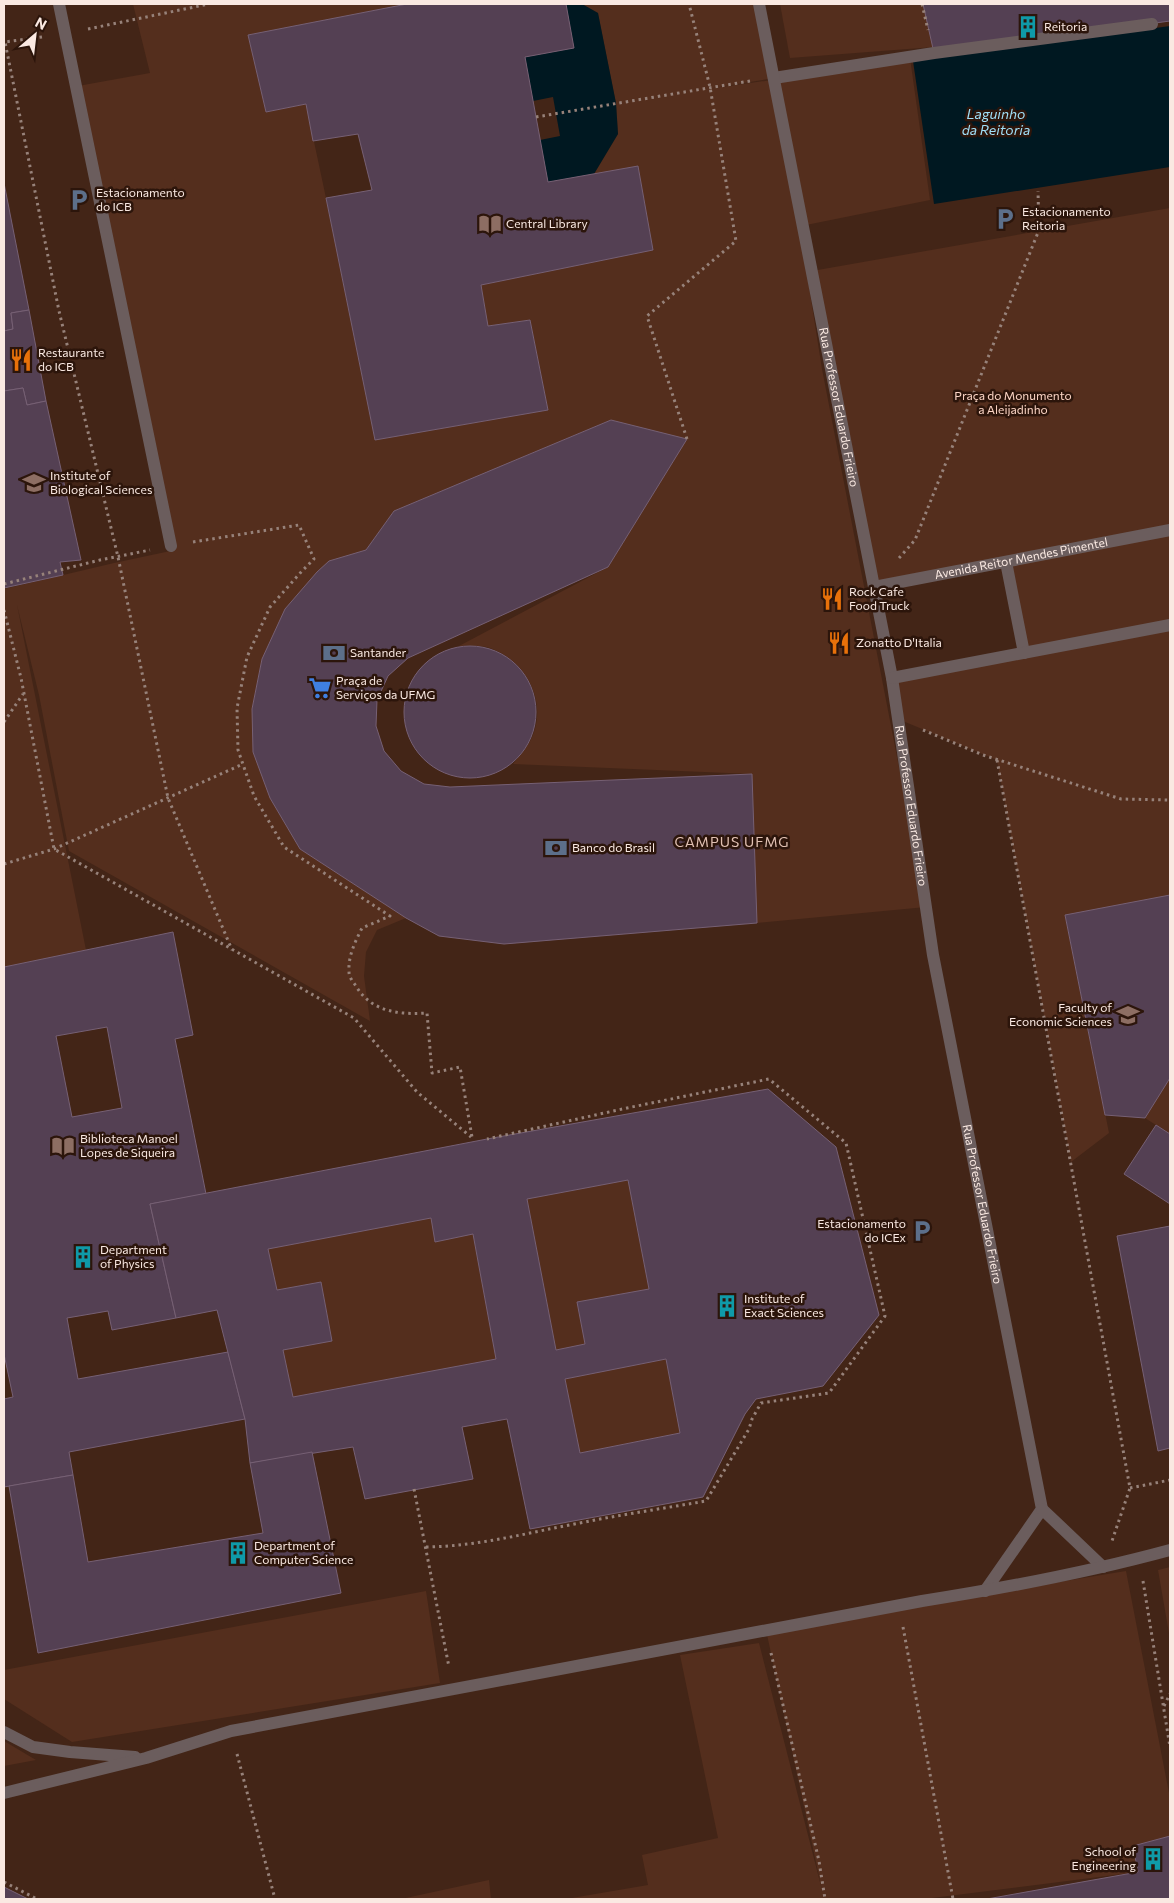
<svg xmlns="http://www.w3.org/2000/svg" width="1174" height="1903" font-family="Commissioner,sans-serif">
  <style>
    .built { fill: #432517 }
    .green { fill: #542e1d }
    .water { fill: #001821 }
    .building { fill: #544053; stroke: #766074; fill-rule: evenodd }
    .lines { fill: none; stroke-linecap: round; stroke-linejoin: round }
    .path { stroke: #97827a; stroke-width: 3; stroke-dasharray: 2.5 4; stroke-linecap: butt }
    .service { stroke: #6b5d5d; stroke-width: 12 }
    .pedestrian { stroke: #6b5d5d; stroke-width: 12 }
    .minor { stroke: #6b5d5d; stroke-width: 12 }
    .labels { text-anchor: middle; stroke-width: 5; stroke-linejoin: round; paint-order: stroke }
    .poi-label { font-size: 12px; fill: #fae9e2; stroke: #2c150b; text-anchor: start }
    .park-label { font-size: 12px; fill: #fdd6c6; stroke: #2c150b }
    .street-label { font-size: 12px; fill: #fae9e2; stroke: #2c150b }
    .water-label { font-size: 14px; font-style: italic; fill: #a0dff8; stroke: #2c150b }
    .neighbourhood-label { font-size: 14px; letter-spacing: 1px; fill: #e1c1b3; stroke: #2c150b }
  </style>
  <rect width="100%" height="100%" fill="#361e14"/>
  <!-- built -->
  <rect class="built" x="4" y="4" width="1166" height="1895"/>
  <!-- green -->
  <g class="green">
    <path d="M133,4H407L248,35L266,112L306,104L326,198L375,440L548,410L530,320L488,326L481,285L653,250L638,166L594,174L618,134L616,103L598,13L582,4H759L774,78L910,58L930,200L806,225L774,78L707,89L772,80L801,236L822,369L926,907L757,923L752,774L513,764C521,754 530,744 534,732C546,696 523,660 490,648C480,645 469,646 459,646L608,567L686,439L611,420L394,511L366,550L270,798L300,849L406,918L377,930L366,952L364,976L370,1021L69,851L39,695L17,605L86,950L4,967V589L114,563L175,550L78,86L150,73Z"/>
    <polygon points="780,4 926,4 934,47 790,58"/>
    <polygon points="1170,208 1170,895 1066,916 1109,1133 1071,1162 997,760 898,719 892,678 1024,653 1006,562 874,587 812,271"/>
    <polygon points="1170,1078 1170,1134 1145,1118"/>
    <polygon points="628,1180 649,1289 577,1302 585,1344 556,1350 527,1199"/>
    <polygon points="431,1218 435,1242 473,1234 496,1359 293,1397 283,1350 332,1340 321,1282 277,1290 268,1249"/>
    <polygon points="666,1359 680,1433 580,1453 565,1379"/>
    <polygon points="1170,1567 1170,1639 1158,1570"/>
    <polygon points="1126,1571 1170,1798 1170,1836 1133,1846 1138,1872 924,1899 566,1899 648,1885 642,1855 718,1838 680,1655 759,1643 822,1890 766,1630"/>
    <polygon points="426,1591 440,1683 72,1742 4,1699 4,1670"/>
    <polygon points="4,1741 36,1760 4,1766"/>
    <polygon points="489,1880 491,1899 401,1899"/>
  </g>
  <!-- water -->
  <g class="water">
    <polygon points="566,4 582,4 598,13 616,103 618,134 594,174 548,182 540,140 560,136 553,97 533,101 525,57 574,48"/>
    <polygon points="1170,26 1170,167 934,204 913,61"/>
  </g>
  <!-- building -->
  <g class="building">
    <polygon points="407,4 566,4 574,48 525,57 548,182 638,166 653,250 481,285 488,326 530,320 548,410 375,440 326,198 372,190 358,134 313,141 306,104 266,112 248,35"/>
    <polygon points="923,4 1170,4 1170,21 934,53"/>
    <polygon points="4,183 29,310 11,313 13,329 4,331"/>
    <polygon points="29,310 46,401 27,405 23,388 4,391 4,331 13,329 11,313"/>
    <polygon points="23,388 27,405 46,401 81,560 60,562 63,575 4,588 4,391"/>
    <polygon points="611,420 687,439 608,567 408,658 388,676 377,700 376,726 384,751 401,771 424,784 450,787 752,774 757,923 504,944 439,936 406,918 300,849 270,798 253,752 252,709 262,659 285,609 317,572 329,561 366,550 394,511"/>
    <circle cx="470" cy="712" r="66"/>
    <polygon points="1170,895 1170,1078 1145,1118 1105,1115 1065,915"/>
    <path d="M173,932L193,1035L175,1039L206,1194L150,1204L176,1318L112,1330L108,1311L67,1318L78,1379L228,1352L245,1419L69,1452L73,1475L4,1487V1399L13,1397L4,1354V967ZM107,1027L122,1108L72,1117L56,1036Z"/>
    <path d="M768,1089L836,1147L879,1315L823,1386L756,1399L745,1414L703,1497L530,1529L507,1419L462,1427L473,1479L365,1499L353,1447L250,1463L245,1419L217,1310L176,1318L150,1204L487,1139ZM628,1180L649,1289L577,1302L585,1344L556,1350L527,1199ZM431,1218L435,1242L473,1234L496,1359L293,1397L283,1350L332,1341L321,1282L277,1290L268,1249ZM666,1359L680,1433L580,1453L565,1379Z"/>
    <polygon points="1156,1125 1170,1134 1170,1204 1124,1174"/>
    <polygon points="1170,1226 1170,1448 1158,1451 1117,1236"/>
    <polygon points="312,1452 341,1593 38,1653 9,1486 73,1475 88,1562 263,1533 250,1463"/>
    <polygon points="1170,1836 1170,1899 987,1899 1138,1872 1133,1846"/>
    <polygon points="4,1887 28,1899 4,1899"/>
  </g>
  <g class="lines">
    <!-- path -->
    <g class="path">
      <polyline points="922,4 928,30"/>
      <polyline points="88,29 209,4"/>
      <polyline points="42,37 5,42 59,311 118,557 168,798 232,950"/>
      <polyline points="536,117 750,81"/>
      <polyline points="687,439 647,316 736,241 710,87 689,4"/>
      <path d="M193,542L299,525L314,559L302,571L270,607L247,657L237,708L238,750L254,796L284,847L390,916L362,928C355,942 348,956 349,972C349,977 353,982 356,986C371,1012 400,1015 427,1013L432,1073L460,1067L472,1137"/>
      <polyline points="899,558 915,540 1039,230 1038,191"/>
      <polyline points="4,584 100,560 150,550"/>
      <polyline points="4,610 21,678 54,849 354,1018 417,1092 471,1137"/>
      <polyline points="4,722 23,694"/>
      <polyline points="923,730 983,755 1121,799 1170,800"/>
      <polyline points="997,760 1130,1488 1112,1541"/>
      <polyline points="4,864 54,849 243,764"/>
      <polyline points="1130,1488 1170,1480"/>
      <polyline points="414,1489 449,1667"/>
      <path d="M426,1547C482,1546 530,1532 585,1522C625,1514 666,1508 706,1501L749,1429L752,1419L761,1403L829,1393L885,1316L846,1143L769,1079L627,1108L487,1139"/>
      <polyline points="1143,1581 1170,1747"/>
      <polyline points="903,1627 953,1899"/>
      <polyline points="771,1653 819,1861 825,1899"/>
      <polyline points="1164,1706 1170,1694"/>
      <polyline points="237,1754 275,1899"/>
      <polyline points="4,1882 37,1899"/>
    </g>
    <!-- service -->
    <polyline class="service" points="59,4 171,546"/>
    <!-- pedestrian -->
    <polyline class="pedestrian" points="774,78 934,53 1152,24"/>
    <!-- minor -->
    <g class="minor">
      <path id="s1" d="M759,4L892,678L933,955L1042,1509L985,1591"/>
      <polyline points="1006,562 1024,653"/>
      <path id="s2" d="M874,587L1170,530"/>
      <polyline points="892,678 1170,625"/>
      <polyline points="1042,1509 1103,1567"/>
      <polyline points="4,1732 33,1747 70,1752 135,1757"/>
      <path d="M4,1793L146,1758L231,1731L922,1601C1005,1588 1089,1572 1170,1550"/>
    </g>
  </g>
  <!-- icons -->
  <defs>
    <symbol id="building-bare" viewBox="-9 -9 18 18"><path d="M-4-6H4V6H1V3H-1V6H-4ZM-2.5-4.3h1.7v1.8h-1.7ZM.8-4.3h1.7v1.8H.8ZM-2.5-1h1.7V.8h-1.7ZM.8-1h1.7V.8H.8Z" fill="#0f9aa8" stroke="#2c150b" stroke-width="2.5" paint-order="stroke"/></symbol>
    <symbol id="parking-bare" viewBox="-9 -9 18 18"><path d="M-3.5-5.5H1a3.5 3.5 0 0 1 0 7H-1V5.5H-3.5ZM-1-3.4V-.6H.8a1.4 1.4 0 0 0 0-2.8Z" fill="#5c6f8a" stroke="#2c150b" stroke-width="2.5" paint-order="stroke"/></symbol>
    <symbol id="library-bare" viewBox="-9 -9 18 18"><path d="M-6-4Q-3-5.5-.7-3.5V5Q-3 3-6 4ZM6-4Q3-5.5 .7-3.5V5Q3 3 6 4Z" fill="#8d6e63" stroke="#2c150b" stroke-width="2.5" paint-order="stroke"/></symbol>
    <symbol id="restaurant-bare" viewBox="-9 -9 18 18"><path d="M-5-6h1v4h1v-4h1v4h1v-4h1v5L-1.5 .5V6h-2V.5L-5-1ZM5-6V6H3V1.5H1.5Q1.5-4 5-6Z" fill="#e8710a" stroke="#2c150b" stroke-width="2.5" paint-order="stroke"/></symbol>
    <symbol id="university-bare" viewBox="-9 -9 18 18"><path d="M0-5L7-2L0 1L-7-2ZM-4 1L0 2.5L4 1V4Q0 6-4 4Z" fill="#8d6e63" stroke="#2c150b" stroke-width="2.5" paint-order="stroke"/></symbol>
    <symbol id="bank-bare" viewBox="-9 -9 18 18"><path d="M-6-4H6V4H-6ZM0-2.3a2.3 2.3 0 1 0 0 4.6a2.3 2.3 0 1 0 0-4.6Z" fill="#5c6f8a" stroke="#2c150b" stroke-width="2.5" paint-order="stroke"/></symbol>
    <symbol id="supermarket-bare" viewBox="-9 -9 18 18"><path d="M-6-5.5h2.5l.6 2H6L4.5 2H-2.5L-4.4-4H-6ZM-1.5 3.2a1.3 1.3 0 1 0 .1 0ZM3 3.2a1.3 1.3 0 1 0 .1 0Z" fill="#3f7fe0" stroke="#2c150b" stroke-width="2.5" paint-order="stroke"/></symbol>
  </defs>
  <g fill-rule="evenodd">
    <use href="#building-bare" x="1012" y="11" width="32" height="32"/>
    <use href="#parking-bare" x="63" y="184" width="32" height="32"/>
    <use href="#parking-bare" x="989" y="203" width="32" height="32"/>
    <use href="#library-bare" x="474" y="208" width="32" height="32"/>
    <use href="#restaurant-bare" x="5" y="344" width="32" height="32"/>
    <use href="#university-bare" x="18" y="467" width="32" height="32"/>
    <use href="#restaurant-bare" x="816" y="583" width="32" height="32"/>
    <use href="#restaurant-bare" x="823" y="627" width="32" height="32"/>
    <use href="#bank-bare" x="318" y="637" width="32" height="32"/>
    <use href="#supermarket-bare" x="304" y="672" width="32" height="32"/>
    <use href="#bank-bare" x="540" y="832" width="32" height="32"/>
    <use href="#university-bare" x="1112" y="999" width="32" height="32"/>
    <use href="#library-bare" x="47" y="1130" width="32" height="32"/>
    <use href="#parking-bare" x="906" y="1215" width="32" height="32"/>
    <use href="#building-bare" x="67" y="1241" width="32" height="32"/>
    <use href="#building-bare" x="711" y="1290" width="32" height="32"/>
    <use href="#building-bare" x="222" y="1537" width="32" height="32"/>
    <use href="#building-bare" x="1137" y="1843" width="32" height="32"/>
  </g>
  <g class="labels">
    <!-- poi labels -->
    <g class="poi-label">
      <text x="1044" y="31">Reitoria</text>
      <text x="96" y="197">Estacionamento<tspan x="96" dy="14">do ICB</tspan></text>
      <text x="1022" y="216">Estacionamento<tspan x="1022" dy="14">Reitoria</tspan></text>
      <text x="506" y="228">Central Library</text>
      <text x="38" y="357">Restaurante<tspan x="38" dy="14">do ICB</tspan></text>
      <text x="50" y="480">Institute of<tspan x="50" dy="14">Biological Sciences</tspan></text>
      <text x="849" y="596">Rock Cafe<tspan x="849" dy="14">Food Truck</tspan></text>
      <text x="856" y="647">Zonatto D'Italia</text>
      <text x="350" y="657">Santander</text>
      <text x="336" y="685">Praça de<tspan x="336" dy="14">Serviços da UFMG</tspan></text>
      <text x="572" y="852">Banco do Brasil</text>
      <text x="1112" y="1012" text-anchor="end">Faculty of<tspan x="1112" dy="14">Economic Sciences</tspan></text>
      <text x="80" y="1143">Biblioteca Manoel<tspan x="80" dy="14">Lopes de Siqueira</tspan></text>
      <text x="906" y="1228" text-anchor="end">Estacionamento<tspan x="906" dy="14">do ICEx</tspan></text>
      <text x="100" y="1254">Department<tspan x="100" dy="14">of Physics</tspan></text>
      <text x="744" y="1303">Institute of<tspan x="744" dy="14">Exact Sciences</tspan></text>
      <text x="254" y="1550">Department of<tspan x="254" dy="14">Computer Science</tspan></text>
      <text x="1136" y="1856" text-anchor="end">School of<tspan x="1136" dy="14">Engineering</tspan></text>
    </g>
    <!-- park labels -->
    <g class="park-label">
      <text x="1013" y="400">Praça do Monumento<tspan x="1013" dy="14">a Aleijadinho</tspan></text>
    </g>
    <!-- street labels -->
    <g class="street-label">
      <text dy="4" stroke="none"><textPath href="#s1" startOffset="411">Rua Professor Eduardo Frieiro</textPath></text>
      <text dy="4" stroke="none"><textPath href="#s2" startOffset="150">Avenida Reitor Mendes Pimentel</textPath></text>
      <text dy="4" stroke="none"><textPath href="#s1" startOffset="816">Rua Professor Eduardo Frieiro</textPath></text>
      <text dy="4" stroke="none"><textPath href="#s1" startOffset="1221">Rua Professor Eduardo Frieiro</textPath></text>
    </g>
    <!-- water labels -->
    <g class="water-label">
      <text x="996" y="119">Laguinho<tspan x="996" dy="16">da Reitoria</tspan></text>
    </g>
    <!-- neighbourhood labels -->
    <g class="neighbourhood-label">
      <text x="732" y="847">CAMPUS UFMG</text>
    </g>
  </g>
  <!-- border -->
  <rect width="1174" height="1903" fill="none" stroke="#fae9e2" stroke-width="10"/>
  <!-- north arrow -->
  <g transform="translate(35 35) rotate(28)" stroke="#2c150b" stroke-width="4" paint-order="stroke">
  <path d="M0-4L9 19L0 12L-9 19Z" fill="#fae9e2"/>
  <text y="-8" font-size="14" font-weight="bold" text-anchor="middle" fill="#fae9e2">N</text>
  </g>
</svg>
